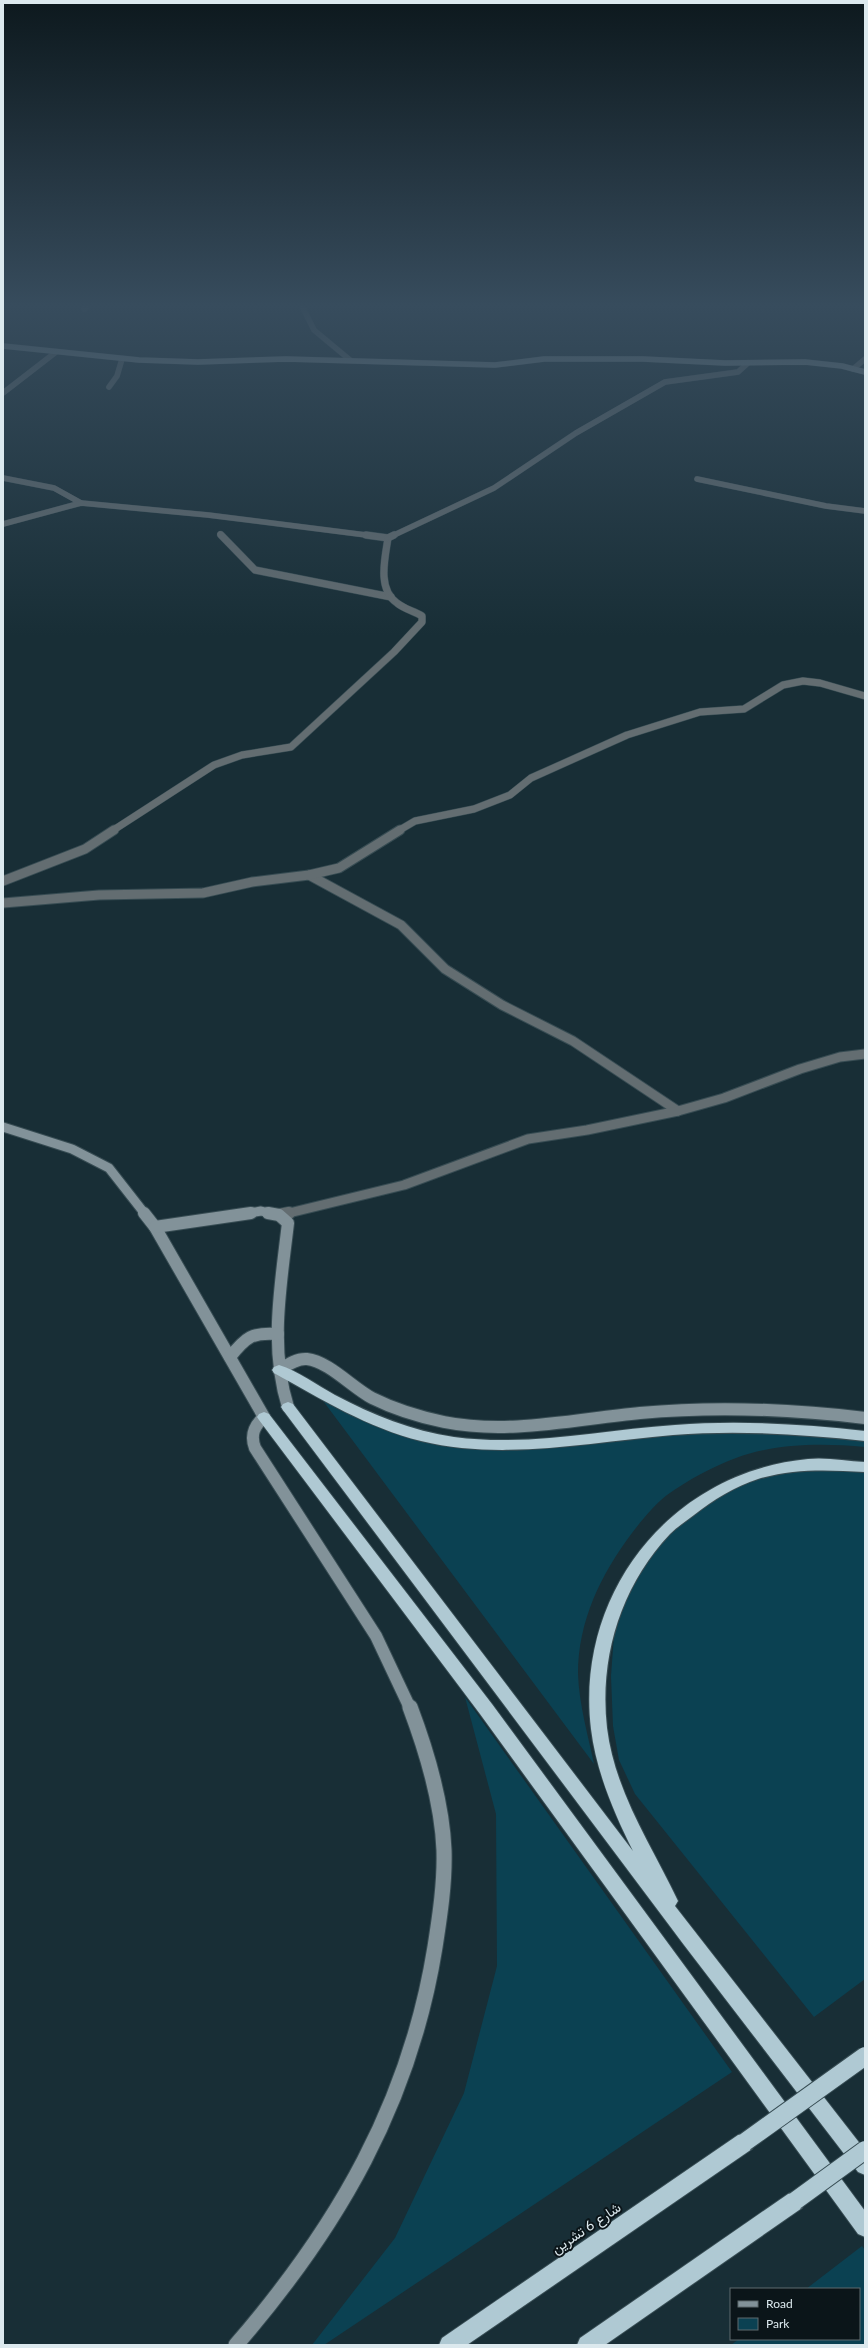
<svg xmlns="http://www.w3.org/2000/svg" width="868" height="2348" font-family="Lato,Vazirmatn,sans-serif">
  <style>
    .green { fill: #0b4152 }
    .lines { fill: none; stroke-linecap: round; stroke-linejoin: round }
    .street-far3-casing { stroke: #374c53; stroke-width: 6 }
    .street-far2-casing { stroke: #374c53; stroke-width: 8 }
    .street-far1-casing { stroke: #374c53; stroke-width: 11 }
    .street-casing { stroke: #374c53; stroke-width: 14 }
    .secondary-far3-casing { stroke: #374c53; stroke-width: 6 }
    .secondary-far2-casing { stroke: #374c53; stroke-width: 11 }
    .secondary-far1-casing { stroke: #374c53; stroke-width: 14 }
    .secondary-casing { stroke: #374c53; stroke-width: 17 }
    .highway-casing { stroke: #374c53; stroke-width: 2 }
    .street-far3 { stroke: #636d71; stroke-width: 5.5 }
    .street-far2 { stroke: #636d71; stroke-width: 7 }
    .street-far1 { stroke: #636d71; stroke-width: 9 }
    .street { stroke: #636d71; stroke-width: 12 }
    .secondary-far3 { stroke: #829299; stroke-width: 5.5 }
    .secondary-far2 { stroke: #829299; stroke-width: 9 }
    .secondary-far1 { stroke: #829299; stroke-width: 12 }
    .secondary { stroke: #829299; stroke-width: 15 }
    .highway { fill: #afc9d3; fill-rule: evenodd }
    .highway-bridge-casing { stroke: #374c53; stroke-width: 20; stroke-linecap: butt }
    .highway-bridge { stroke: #afc9d3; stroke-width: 18 }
    .labels { text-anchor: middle; stroke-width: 4; stroke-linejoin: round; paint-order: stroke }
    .near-street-label { font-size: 14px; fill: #dce9ee; stroke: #0b1519 }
  </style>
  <rect width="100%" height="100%" fill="#182e36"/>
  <!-- green -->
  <g class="green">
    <path d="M312,1386L382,1425L485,1450L566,1446L663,1430L865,1435V1447C823,1443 776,1443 736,1458C712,1467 688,1480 667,1495C654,1505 642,1520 632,1533C601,1574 578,1621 578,1674C579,1704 588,1735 594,1764Z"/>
    <polygon points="865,1467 865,1979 814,2017 635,1794 619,1760 613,1726 611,1676 614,1635 627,1598 647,1562 665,1535 720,1493 785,1468"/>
    <polygon points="465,1697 732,2072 324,2345 312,2345 395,2238 464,2093 497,1966 496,1814"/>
    <polygon points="862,2246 865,2250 865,2345 731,2345 739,2339 859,2339 859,2289 806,2289"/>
  </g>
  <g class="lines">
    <defs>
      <g id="street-far3">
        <polyline points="303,308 314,330 350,360"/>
        <polyline points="84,309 86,308"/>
        <polyline points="853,369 865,359"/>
        <polyline points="109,387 117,376 122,359"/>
        <polyline points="3,393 56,352"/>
        <polyline points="3,478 54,488 81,503"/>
        <polyline points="697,479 826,506 865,511"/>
        <polyline points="3,524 81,503 208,515 374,536"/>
        <polyline points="220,534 222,536"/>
        <polyline points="392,536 494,488 576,433 665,382 738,372 748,363"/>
      </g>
      <g id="street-far2">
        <polyline points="221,535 255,570 391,597"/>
        <polyline points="366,535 388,538"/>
        <path d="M112,831L214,765L242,755L291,747L394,652L422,622V616C414,611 404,609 397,603C377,589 385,558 388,538L394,535"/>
        <polyline points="398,831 415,821 474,809 510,795 531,778 627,735 700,712 744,709 783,685 803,681 820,683 865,696"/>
      </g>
      <g id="street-far1">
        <polyline points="309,875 401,925 445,969 502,1005 573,1041 678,1111"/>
        <polyline points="3,881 85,849 114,830"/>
        <polyline points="3,903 99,895 203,893 252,882 309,875 339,868 400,830"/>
        <polyline points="285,1214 404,1185 528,1139 587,1130 678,1111 724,1098 800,1069 840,1057 865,1054"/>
      </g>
      <polyline id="street" points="279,1215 289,1213"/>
      <polyline id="secondary-far3" points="3,346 139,360 198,362 286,359 495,365 544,359 643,359 725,363 805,362 842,366 865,372"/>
      <g id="secondary-far2">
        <polyline points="3,1127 72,1149 109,1168 145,1214"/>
        <polyline points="244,1214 261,1211 273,1214"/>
      </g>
      <g id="secondary-far1">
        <path d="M144,1213L155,1227L264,1417C254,1426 250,1435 255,1448L376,1636L410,1708"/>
        <path d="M268,1213L279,1215L288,1223C281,1284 269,1347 288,1407"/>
        <polyline points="155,1227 251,1213"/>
        <path d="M230,1357C246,1337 252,1332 278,1334"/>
        <path d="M279,1370C287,1365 297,1358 307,1359C328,1361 353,1388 372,1398C394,1409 420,1417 444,1422C509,1435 576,1419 640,1413C716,1406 790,1409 865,1418"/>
      </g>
      <path id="secondary" d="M236,2345C338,2227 410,2103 435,1947C440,1915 445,1882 444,1850C442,1801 427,1752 410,1707"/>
      <g id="highway">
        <path d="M279,1365C298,1371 317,1385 335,1395C373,1415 412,1431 454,1437C528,1447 601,1430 675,1425C738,1420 802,1424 865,1431V1441C801,1434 737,1430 673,1435C589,1442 504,1461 421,1441C368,1428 321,1399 274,1373L272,1370L274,1367Z"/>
        <path d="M288,1402L293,1404L633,1851C614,1813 596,1771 591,1729C575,1593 671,1472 808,1459C826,1457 846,1461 865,1462V1472C828,1470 795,1468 758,1479C736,1486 713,1500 694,1515C686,1521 677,1527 670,1534C621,1586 599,1657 607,1728C615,1792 651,1844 678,1901L675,1906L865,2150V2175L858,2172L684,1945L283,1410L281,1407L283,1404Z"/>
        <polygon points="264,1412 269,1414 492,1704 865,2211 865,2237 858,2234 480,1714 259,1420 257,1417 259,1414"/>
        <polygon points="745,2133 752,2135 755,2142 752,2149 467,2345 439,2345 442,2338 738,2135"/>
        <polygon points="795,2191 802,2194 805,2201 802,2208 605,2345 577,2345 580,2338 788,2194"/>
      </g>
    </defs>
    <!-- street-far3 casing -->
    <use href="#street-far3" class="street-far3-casing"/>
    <!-- street-far2 casing -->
    <use href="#street-far2" class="street-far2-casing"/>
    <!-- street-far1 casing -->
    <use href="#street-far1" class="street-far1-casing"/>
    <!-- street casing -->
    <use href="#street" class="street-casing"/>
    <!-- secondary-far3 casing -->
    <use href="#secondary-far3" class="secondary-far3-casing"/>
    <!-- secondary-far2 casing -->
    <use href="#secondary-far2" class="secondary-far2-casing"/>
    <!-- secondary-far1 casing -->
    <use href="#secondary-far1" class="secondary-far1-casing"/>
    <!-- secondary casing -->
    <use href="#secondary" class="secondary-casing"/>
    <!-- highway casing -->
    <use href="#highway" class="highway-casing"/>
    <!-- street-far3 -->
    <use href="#street-far3" class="street-far3"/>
    <!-- street-far2 -->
    <use href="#street-far2" class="street-far2"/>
    <!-- street-far1 -->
    <use href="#street-far1" class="street-far1"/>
    <!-- street -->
    <use href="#street" class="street"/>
    <!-- secondary-far3 -->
    <use href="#secondary-far3" class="secondary-far3"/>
    <!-- secondary-far2 -->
    <use href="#secondary-far2" class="secondary-far2"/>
    <!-- secondary-far1 -->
    <use href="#secondary-far1" class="secondary-far1"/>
    <!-- secondary -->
    <use href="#secondary" class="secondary"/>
    <!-- highway -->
    <use href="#highway" class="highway"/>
    <defs>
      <g id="highway-bridge">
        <polyline points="745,2142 865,2056"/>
        <polyline points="795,2201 865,2150"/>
      </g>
    </defs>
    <!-- highway-bridge casing -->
    <use href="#highway-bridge" class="highway-bridge-casing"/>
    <!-- highway-bridge -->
    <use href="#highway-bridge" class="highway-bridge"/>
  </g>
  <!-- sky -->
  <linearGradient id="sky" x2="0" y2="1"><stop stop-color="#0d191e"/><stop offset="0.48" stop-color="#374c5d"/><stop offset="1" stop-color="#374c5d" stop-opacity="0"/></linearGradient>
  <rect width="868" height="636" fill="url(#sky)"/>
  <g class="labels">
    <!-- near-street labels -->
    <g class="near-street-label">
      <text transform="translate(586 2228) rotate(-34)" y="5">شارع 6 تشرين</text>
    </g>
  </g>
  <!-- border -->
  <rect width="868" height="2348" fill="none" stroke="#dce9ee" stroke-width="8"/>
  <!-- legend -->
  <rect x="730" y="2288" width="130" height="52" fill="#0b1519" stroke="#5f6a6e"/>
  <rect x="738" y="2301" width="20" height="6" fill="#829299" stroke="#5f6a6e"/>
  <text x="766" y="2308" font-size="12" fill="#dce9ee">Road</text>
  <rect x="738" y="2318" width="20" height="12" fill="#0b4152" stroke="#5f6a6e"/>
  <text x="766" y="2328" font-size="12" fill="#dce9ee">Park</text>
</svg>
